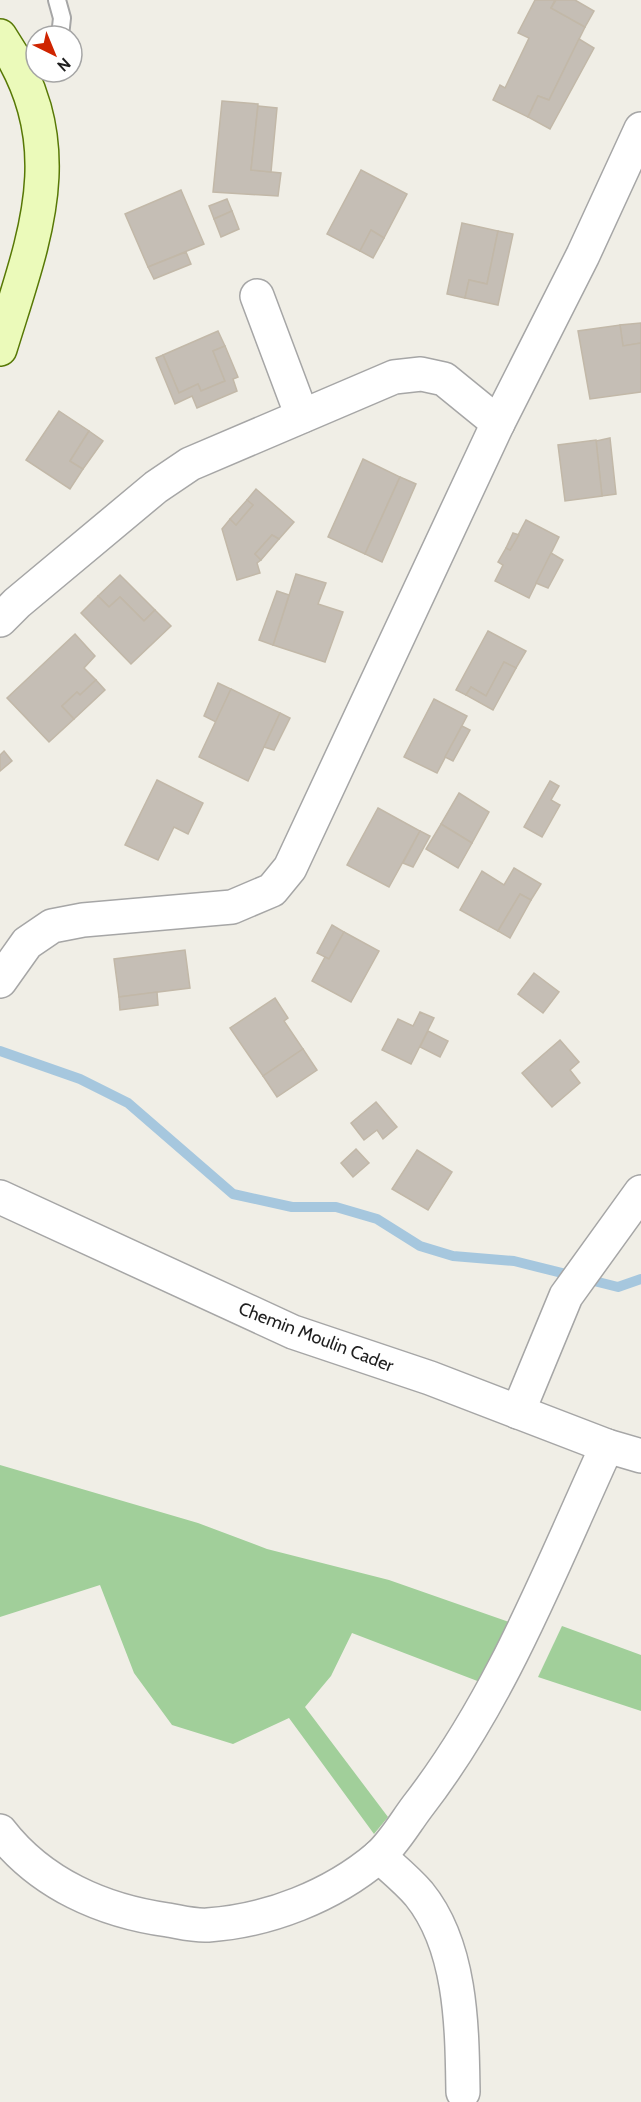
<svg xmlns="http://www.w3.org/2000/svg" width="641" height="2102" font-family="Cabin,sans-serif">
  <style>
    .forest { fill: #a1cf9a }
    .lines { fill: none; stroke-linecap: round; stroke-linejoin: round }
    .stream { stroke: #a6c7de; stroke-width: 10 }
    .building { fill: #c5beb5; stroke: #c2b8a8; stroke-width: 1.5 }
    .lane-casing { stroke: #a6a6a6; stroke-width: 20 }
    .street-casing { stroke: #a6a6a6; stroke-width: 36 }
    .secondary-casing { stroke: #577805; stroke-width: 36 }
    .lane { stroke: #fff; stroke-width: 16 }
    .street { stroke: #fff; stroke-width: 33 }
    .secondary { stroke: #ebfaba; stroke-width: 33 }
    .labels { text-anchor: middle; stroke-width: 4.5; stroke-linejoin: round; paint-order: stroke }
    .street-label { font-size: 18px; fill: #1f1f1f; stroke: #fff }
  </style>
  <rect width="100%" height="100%" fill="#f0eee6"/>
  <!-- forest -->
  <g class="forest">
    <polygon points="0,1465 198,1523 267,1549 389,1580 509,1622 480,1682 352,1633 331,1676 305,1707 388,1817 374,1834 289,1718 233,1744 172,1725 134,1673 100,1585 0,1617"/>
    <polygon points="562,1626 641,1655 641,1711 538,1677"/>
  </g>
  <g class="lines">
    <!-- stream -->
    <polyline class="stream" points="0,1051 80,1079 128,1103 233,1194 292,1207 336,1207 377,1219 420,1246 453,1256 514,1261 618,1287 641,1279"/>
  </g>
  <!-- building -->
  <g class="building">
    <polygon points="535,0 555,0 551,8 585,27 549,100 538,96 528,117 493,100 500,85 505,88 529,38 518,33"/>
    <polygon points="556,0 575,0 594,11 585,27 551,8"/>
    <polygon points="579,39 594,48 550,129 528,117 538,96 549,100"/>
    <polygon points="222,101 258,104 251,170 281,173 278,196 213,192"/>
    <polygon points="258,106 277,108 271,172 251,170"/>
    <polygon points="361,170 407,194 384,238 371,230 360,251 327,234"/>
    <polygon points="181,190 204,244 148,267 125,214"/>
    <polygon points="227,199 232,211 214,219 209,206"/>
    <polygon points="232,211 239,229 221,237 214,219"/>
    <polygon points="462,223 498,231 487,284 469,280 465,298 447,294"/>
    <polygon points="371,230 384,238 373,258 360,251"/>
    <polygon points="498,231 513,234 498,305 465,298 469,280 487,284"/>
    <polygon points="186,252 191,264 154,279 148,267"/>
    <polygon points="641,323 641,343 623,346 620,325"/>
    <polygon points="620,325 623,346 641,343 641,392 590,399 578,331"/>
    <polygon points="218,331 225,346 213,351 225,381 201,391 198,384 179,393 163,355"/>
    <polygon points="225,346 238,377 233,379 237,391 197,408 192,396 175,404 156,358 163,355 179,393 198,384 201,391 225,381 213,351"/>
    <polygon points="59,411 89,431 70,461 83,469 70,489 26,460"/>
    <polygon points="89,431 103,441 83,469 70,461"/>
    <polygon points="610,438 616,494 602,496 596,441"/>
    <polygon points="596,440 602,496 565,501 558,445"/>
    <polygon points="363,459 400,477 365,554 328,537"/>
    <polygon points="400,477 416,484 382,562 365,554"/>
    <polygon points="256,489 294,522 279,539 272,535 255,554 261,560 257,563 260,573 237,580 222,529 230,519 236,525 253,505 247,500"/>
    <polygon points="247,500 253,505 236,525 230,519"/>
    <polygon points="526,520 559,537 529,598 495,581 503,565 498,562 506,548 510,550"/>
    <polygon points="513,533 519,535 510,550 506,548"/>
    <polygon points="272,535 279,539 261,560 255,554"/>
    <polygon points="551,553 563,560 548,588 536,583"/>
    <polygon points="296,574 326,583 318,604 343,612 325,662 273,645"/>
    <polygon points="120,575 155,610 144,621 120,597 109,607 98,596"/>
    <polygon points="277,591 289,595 273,645 259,640"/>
    <polygon points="98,596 109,607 120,597 144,621 155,610 171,626 131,664 81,613"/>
    <polygon points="488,631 526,651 516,668 504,662 486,696 471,687 466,695 456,690"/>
    <polygon points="75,634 95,656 84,668 96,680 80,695 77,692 62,706 74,719 49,742 7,698"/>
    <polygon points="504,662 516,668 493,710 466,695 471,687 486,696"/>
    <polygon points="96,680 105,690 74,719 62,706 77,692 80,695"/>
    <polygon points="218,683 231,689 216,722 204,716"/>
    <polygon points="231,689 280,713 248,781 199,757"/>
    <polygon points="434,699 467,716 437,773 404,757"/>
    <polygon points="280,713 290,718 274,750 264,747"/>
    <polygon points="462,726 470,730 453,761 445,757"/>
    <polygon points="4,751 12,761 0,771 0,755"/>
    <polygon points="157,780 203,803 188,834 174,827 158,860 125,845"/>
    <polygon points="550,781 559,786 551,800 560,805 542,837 524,827"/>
    <polygon points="459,793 489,812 472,843 441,824"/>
    <polygon points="378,808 420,831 389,887 347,865"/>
    <polygon points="441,824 472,843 458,868 426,849"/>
    <polygon points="420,831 430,836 413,867 403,863"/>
    <polygon points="514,868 541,884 531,900 520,894 498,931 460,910 482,871 504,885"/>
    <polygon points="520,894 531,900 510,938 498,931"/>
    <polygon points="332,925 344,932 329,959 317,953"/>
    <polygon points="344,932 379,951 351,1002 312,981 325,957 329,959"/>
    <polygon points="185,950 190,988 119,997 114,959"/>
    <polygon points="534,973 559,992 543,1013 518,994"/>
    <polygon points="157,992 158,1005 120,1010 119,997"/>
    <polygon points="275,998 288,1018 284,1021 303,1049 263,1076 230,1028"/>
    <polygon points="420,1012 434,1018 411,1064 382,1050 398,1019 413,1026"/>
    <polygon points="428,1031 448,1041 440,1057 420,1047"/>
    <polygon points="560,1040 579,1062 570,1070 580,1083 552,1107 522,1073"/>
    <polygon points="303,1049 317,1070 277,1097 263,1076"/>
    <polygon points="376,1102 397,1127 383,1139 377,1130 364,1140 351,1123"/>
    <polygon points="356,1149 369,1163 353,1177 341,1163"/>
    <polygon points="417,1150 452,1172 428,1210 392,1189"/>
  </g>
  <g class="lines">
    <defs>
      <polyline id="lane" points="57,0 62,18 60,36"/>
      <g id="street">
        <polyline points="257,296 302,416"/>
        <polyline points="0,620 17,603 156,487 190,464 394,377 421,374 444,379 498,423"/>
        <polyline points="0,981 27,943 52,926 83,920 232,907 272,890 290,868 498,423 583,255 641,129"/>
        <polyline points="0,1197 293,1332 430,1378 607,1446 641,1456"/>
        <polyline points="518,1412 566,1296 641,1192"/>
        <path d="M0,1831C41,1884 103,1911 168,1920C180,1922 195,1926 208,1925C268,1921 332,1896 378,1857C393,1844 405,1823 417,1807C501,1699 550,1570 607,1446"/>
        <path d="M379,1856C392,1868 407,1880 419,1894C462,1947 462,2028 463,2092"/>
      </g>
      <path id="secondary" d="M0,36C74,145 35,235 0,349"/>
    </defs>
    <!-- lane casing -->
    <use href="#lane" class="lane-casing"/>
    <!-- street casing -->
    <use href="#street" class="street-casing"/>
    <!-- secondary casing -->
    <use href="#secondary" class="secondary-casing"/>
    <!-- lane -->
    <use href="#lane" class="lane"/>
    <!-- street -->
    <use href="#street" class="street"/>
    <!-- secondary -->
    <use href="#secondary" class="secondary"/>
  </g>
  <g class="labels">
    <!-- street labels -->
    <g class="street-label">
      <text transform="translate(316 1337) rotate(21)" y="6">Chemin Moulin Cader</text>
    </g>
  </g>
  <!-- north arrow -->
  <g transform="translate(54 54) rotate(137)"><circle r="28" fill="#ffffff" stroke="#a5a5a5" stroke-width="1.5"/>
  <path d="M0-4.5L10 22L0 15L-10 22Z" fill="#cf2400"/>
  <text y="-9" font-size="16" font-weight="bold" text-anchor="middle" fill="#1f1f1f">N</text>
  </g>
</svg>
